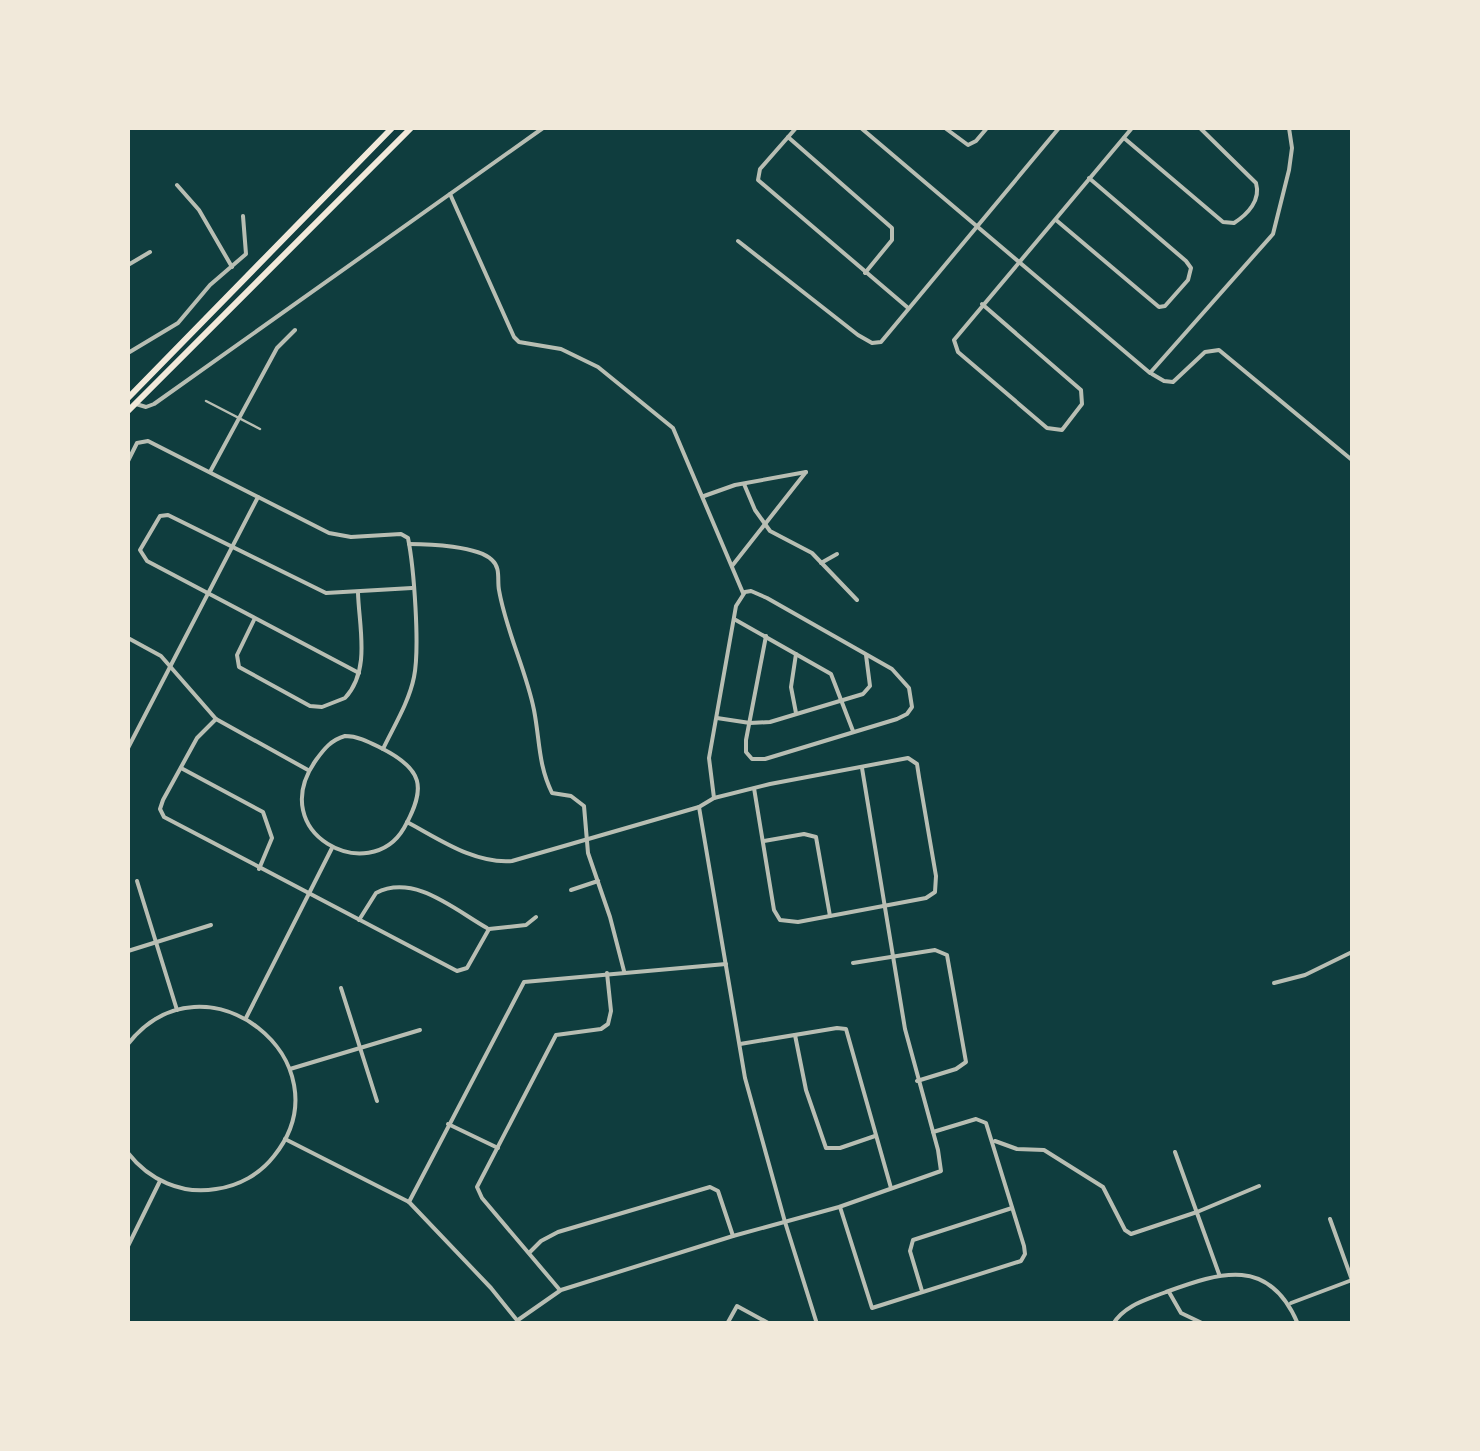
<svg xmlns="http://www.w3.org/2000/svg" width="1480" height="1451" font-family="'Source Serif 4',serif">
  <style>
    .lines { fill: none; stroke-linecap: round; stroke-linejoin: round }
    .service { stroke: #b8beb3; stroke-width: 2.5 }
    .minor { stroke: #b8beb3; stroke-width: 4 }
    .secondary { stroke: #f1e9da; stroke-width: 6 }
  </style>
  <rect width="100%" height="100%" fill="#0f3d3e"/>
  <g class="lines">
    <!-- service -->
    <polyline class="service" points="206,401 260,429"/>
    <!-- minor -->
    <g class="minor">
      <polyline points="796,128 760,169 758,180 907,307"/>
      <polyline points="861,128 1150,373 1273,234 1289,170 1292,148 1289,128"/>
      <polyline points="945,128 968,145 976,141 987,128"/>
      <polyline points="788,137 892,228 892,240 865,273"/>
      <path d="M1124,138L1223,222L1234,223C1248,214 1261,200 1256,183L1200,128"/>
      <polyline points="177,185 199,210 232,267"/>
      <polyline points="450,194 514,337 519,342 561,349 598,367 673,428 743,593"/>
      <polyline points="1056,220 1159,307 1165,306 1188,280 1191,268 1186,261 1089,178"/>
      <polyline points="738,241 858,335 872,343 881,342 1059,128"/>
      <polyline points="128,265 150,252"/>
      <polyline points="982,304 1081,390 1082,404 1062,430 1047,428 958,352 954,340 1132,128"/>
      <polyline points="128,353 178,323 210,285 246,254 243,216"/>
      <polyline points="1152,374 1164,381 1173,382 1205,352 1219,350 1352,460"/>
      <polyline points="136,404 146,407 154,404 543,128"/>
      <path d="M128,461L137,443L148,441L329,533L351,537L401,534L408,538C414,568 420,648 414,677C409,702 394,726 383,749"/>
      <polyline points="210,472 277,348 295,330"/>
      <polyline points="744,484 755,510 770,531 812,553 857,600"/>
      <polyline points="704,496 735,485 806,472"/>
      <path d="M409,544C429,544 478,546 492,560C501,568 497,580 499,590C506,631 526,670 534,710C540,741 538,764 552,793L571,796L584,806L588,853L610,917L624,971"/>
      <polyline points="821,563 837,554"/>
      <polyline points="732,566 806,472"/>
      <polyline points="734,619 831,674 853,731"/>
      <path d="M254,620L237,655L239,667L310,706L322,707L345,698C371,670 359,627 358,593"/>
      <polyline points="128,638 161,656 216,719 308,770"/>
      <polyline points="796,654 791,687 796,713"/>
      <polyline points="359,673 147,561 140,550 160,516 168,515 326,593 412,588"/>
      <polyline points="717,718 750,723 770,722 863,694 870,686 866,655"/>
      <polyline points="216,719 197,738 163,800 160,809 164,817 457,971 467,968 489,929"/>
      <path d="M345,736C358,736 369,742 381,748C423,769 427,787 404,828C370,887 264,834 316,760C324,749 331,740 345,736Z"/>
      <polyline points="128,748 258,497"/>
      <polyline points="181,768 263,812 272,838 259,869"/>
      <polyline points="714,798 709,758 736,606 745,592 751,591 767,598 892,669 909,688 912,707 907,714 897,719 765,759 752,759 746,752 746,740 766,636"/>
      <polyline points="699,807 745,1078 785,1222 817,1324"/>
      <path d="M407,822C439,839 474,864 512,861L699,807L714,798L770,784L908,758L917,764L919,777L936,876L935,892L926,898L798,922L780,920L774,910L754,788"/>
      <polyline points="764,841 804,834 816,837 830,916"/>
      <polyline points="137,881 177,1010"/>
      <polyline points="571,890 598,881"/>
      <path d="M359,920L376,893C414,873 455,910 487,928"/>
      <polyline points="489,929 526,925 536,917"/>
      <polyline points="128,951 211,925"/>
      <polyline points="853,963 935,950 947,955 966,1062 956,1069 917,1081"/>
      <polyline points="1274,983 1305,975 1352,952"/>
      <polyline points="341,988 377,1101"/>
      <polyline points="246,1018 332,848"/>
      <polyline points="795,1035 806,1090 826,1148 840,1148 875,1136"/>
      <path d="M128,1044C205,946 350,1062 274,1156C260,1174 239,1186 216,1189C182,1195 149,1180 128,1153"/>
      <polyline points="740,1044 837,1028 846,1029 891,1188"/>
      <polyline points="290,1069 420,1030"/>
      <polyline points="448,1124 498,1148"/>
      <polyline points="285,1139 409,1202 491,1288 520,1324"/>
      <polyline points="995,1141 1017,1149 1044,1150 1103,1187 1125,1230 1131,1234 1197,1212 1259,1186"/>
      <polyline points="1175,1152 1219,1274"/>
      <polyline points="409,1202 524,982 726,964"/>
      <polyline points="840,1207 872,1308 1021,1261 1025,1254 1024,1246 986,1123 976,1119 933,1132"/>
      <polyline points="1330,1219 1352,1280"/>
      <polyline points="128,1246 160,1181"/>
      <polyline points="530,1252 541,1241 558,1232 710,1187 718,1191 733,1236"/>
      <polyline points="559,1289 482,1198 477,1187 556,1035 601,1029 608,1024 611,1011 607,973"/>
      <polyline points="922,1291 910,1251 913,1240 1012,1208"/>
      <polyline points="1169,1292 1181,1313 1204,1324"/>
      <polyline points="1291,1303 1352,1280"/>
      <polyline points="518,1320 561,1290 733,1236 839,1207 941,1171 938,1150 905,1029 862,768"/>
      <polyline points="727,1324 737,1306 770,1324"/>
      <path d="M1113,1324C1125,1305 1146,1300 1166,1292C1221,1272 1269,1256 1298,1324"/>
    </g>
    <!-- secondary -->
    <g class="secondary">
      <polyline points="128,398 392,128"/>
      <polyline points="128,411 411,128"/>
    </g>
  </g>
  <!-- border -->
  <rect width="1480" height="1451" fill="none" stroke="#f1e9da" stroke-width="260"/>
</svg>
